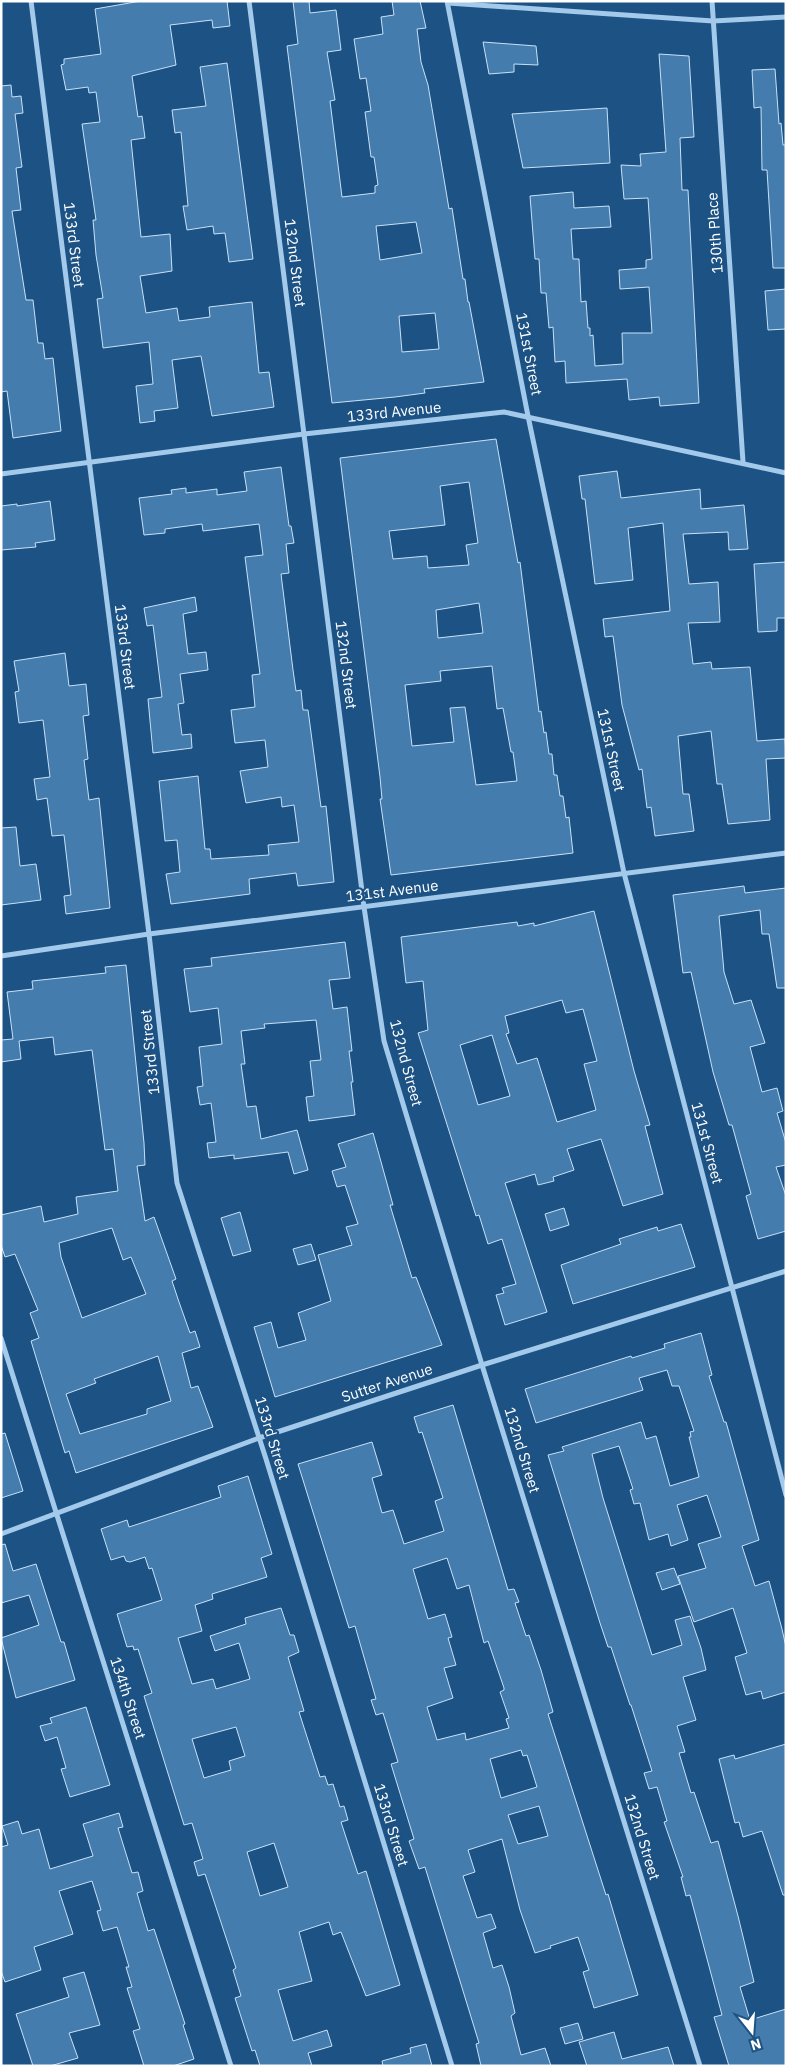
<svg xmlns="http://www.w3.org/2000/svg" width="787" height="2067" font-family="'IBM Plex Sans',sans-serif">
  <style>
    .building { fill: #447cad; stroke: #c8e1f8; fill-rule: evenodd }
    .lines { fill: none; stroke-linecap: round; stroke-linejoin: round }
    .street { stroke: #a3c9eb; stroke-width: 5 }
    .labels { text-anchor: middle; stroke-width: 4.5; stroke-linejoin: round; paint-order: stroke }
    .street-label { font-size: 15px; fill: #fff; stroke: #1c5284 }
  </style>
  <rect width="100%" height="100%" fill="#1c5284"/>
  <!-- building -->
  <g class="building">
    <polygon points="141,1 227,1 230,26 213,28 212,20 170,25 176,65 132,76 138,117 142,116 145,138 131,140 141,237 170,234 172,271 140,276 146,313 177,308 179,321 210,317 209,307 252,302 259,373 269,372 274,407 212,416 201,356 172,360 178,408 154,411 155,421 140,423 136,386 153,384 149,342 103,348 97,299 103,298 96,255 93,220 96,220 82,124 100,122 96,92 89,93 88,87 66,90 61,65 64,64 64,59 101,54 95,9"/>
    <path d="M293,1H309L310,13L336,10L341,50L327,52L335,100L330,101L342,197L375,193V186L378,185L374,157H371L365,112L371,111L366,78L360,79L354,39L383,34L381,17L394,15L392,1H420L426,28L417,29L421,62L428,85L445,185L449,209L452,208L463,279H465L468,302H469L484,382L424,389L425,393L395,397L332,403L287,46L298,44ZM416,222L422,253L380,260L376,226ZM435,313L439,349L402,352L399,316Z"/>
    <polygon points="483,42 536,46 538,65 514,64 514,72 489,74"/>
    <polygon points="659,54 689,56 694,137 680,138 682,190 688,190 699,403 660,406 659,397 629,400 627,379 566,383 565,361 555,362 553,327 549,328 546,293 541,293 539,259 535,259 530,196 573,192 574,208 609,206 611,227 571,229 573,259 579,259 581,302 586,301 588,328 590,328 590,336 593,335 595,366 623,364 622,333 652,333 649,287 620,289 619,270 646,268 646,260 652,259 648,198 624,199 621,165 641,166 640,154 666,152"/>
    <polygon points="227,63 253,259 229,262 225,233 214,234 213,226 187,230 183,206 188,206 181,132 175,133 172,110 206,106 200,67"/>
    <polygon points="775,69 779,124 781,123 783,145 786,145 786,268 773,268 767,170 762,170 761,107 754,108 752,70"/>
    <polygon points="11,85 12,97 21,96 23,113 15,114 22,167 16,168 21,210 12,211 26,300 33,300 38,343 43,343 45,359 53,358 61,431 13,438 7,391 1,392 1,86"/>
    <polygon points="607,108 610,163 523,168 512,114"/>
    <polygon points="786,289 786,329 768,330 765,291"/>
    <path d="M496,439L518,563L520,562L539,712L541,711L544,733L546,732L549,754H552L554,775H557L560,796H563L566,818L569,817L573,853L391,875L380,799H382L380,777L340,458ZM469,482L478,543L466,545L469,565L428,568L427,556L393,559L389,531L445,525L440,486ZM479,603L483,633L438,638L436,610ZM492,666L497,709L503,708L511,752H513L517,781L476,785L465,707L450,708L454,742L412,746L405,685L441,681L440,671Z"/>
    <polygon points="281,467 289,526 291,526 294,543 286,544 289,573 281,574 293,670 296,691 301,690 303,710 308,710 321,807 326,806 334,882 298,886 296,873 249,879 250,894 171,904 166,874 180,872 177,840 165,841 159,781 198,776 205,849 210,849 211,859 269,855 268,845 299,842 294,805 282,807 281,797 246,803 240,771 268,767 265,740 235,743 231,710 255,707 252,675 260,674 245,557 263,555 259,524 203,531 202,524 165,529 165,533 144,535 139,498 172,494 171,490 186,488 186,493 217,489 217,495 247,491 244,472"/>
    <polygon points="617,471 621,498 700,489 701,509 744,505 748,549 729,550 728,532 683,534 689,584 718,582 720,622 688,623 693,664 711,662 712,669 750,667 757,741 785,739 786,758 766,759 770,820 728,824 722,784 717,784 711,731 678,736 683,794 689,794 694,831 655,836 651,807 647,808 642,769 639,770 622,705 613,636 605,637 603,619 670,611 663,523 628,528 633,580 595,584 585,499 582,499 579,476"/>
    <polygon points="50,501 55,540 35,543 36,547 1,550 1,506 17,504 17,506"/>
    <polygon points="786,562 786,618 777,618 777,631 758,632 754,564"/>
    <polygon points="195,597 197,611 183,614 188,654 206,652 208,670 180,674 184,703 178,704 182,735 191,734 192,748 153,753 148,699 162,697 153,625 147,626 144,608"/>
    <polygon points="65,653 69,686 86,684 89,715 83,716 88,759 84,760 89,800 99,798 110,908 66,914 64,896 71,895 64,835 52,836 47,798 37,800 34,779 50,777 43,720 19,723 15,692 19,691 14,661"/>
    <polygon points="16,827 20,866 36,864 41,900 1,905 1,828"/>
    <polygon points="744,886 745,893 786,888 786,988 777,988 769,934 762,934 760,910 719,916 724,972 734,1004 751,1000 765,1043 750,1047 762,1092 777,1088 783,1111 777,1113 786,1143 786,1165 776,1167 786,1196 786,1231 758,1239 746,1196 751,1194 732,1125 729,1125 713,1072 691,972 683,973 673,895"/>
    <path d="M594,911L634,1071L650,1125L645,1126L663,1194L623,1206L601,1139L567,1149L574,1170L553,1177L554,1181L538,1185L535,1174L505,1183L547,1312L505,1325L496,1295L504,1293L502,1288L516,1284L502,1239L488,1244L479,1215L476,1216L418,1033L428,1030L423,981L406,983L401,937L517,922L518,926L534,923V926ZM562,1000L566,1013L583,1009L597,1061L584,1064L596,1110L557,1122L537,1058L517,1064L506,1034L509,1033L505,1016ZM492,1035L510,1096L478,1105L460,1045Z"/>
    <polygon points="345,942 350,978 329,980 333,1009 347,1007 352,1051 349,1051 353,1082 351,1082 355,1115 309,1121 306,1097 314,1096 310,1061 321,1060 316,1020 264,1024 265,1028 241,1031 245,1064 241,1064 247,1107 256,1106 261,1139 297,1130 308,1170 294,1174 288,1152 234,1159 234,1155 209,1158 207,1143 216,1142 211,1103 200,1105 197,1087 203,1086 199,1047 222,1044 218,1008 190,1012 184,969 212,966 211,958"/>
    <path d="M126,965L144,1143L145,1165L137,1166L145,1221L154,1217L176,1279L172,1281L179,1302L190,1333L195,1331L200,1347L182,1353L191,1388L198,1386L213,1427L76,1473L69,1451L65,1453L31,1341L39,1338L30,1313L38,1310L15,1254L5,1257L1,1245V1215L41,1206L44,1222L78,1214L76,1197L118,1191L113,1149L105,1150L92,1050L55,1055L53,1037L19,1041L21,1059L1,1062V1040L13,1039L7,992L33,989L32,981L106,973L105,967ZM112,1228L123,1260L131,1257L146,1294L82,1318L61,1257L59,1243ZM158,1356L171,1401L147,1409V1414L80,1434L66,1394L96,1383L94,1379Z"/>
    <polygon points="373,1133 393,1205 390,1205 412,1278 416,1277 442,1345 275,1397 254,1327 271,1322 278,1348 306,1340 298,1313 331,1301 318,1255 352,1245 346,1227 358,1224 345,1185 337,1187 332,1171 346,1167 338,1144"/>
    <polygon points="564,1208 569,1225 550,1231 545,1214"/>
    <polygon points="240,1212 251,1251 233,1256 221,1218"/>
    <polygon points="681,1224 695,1267 573,1304 561,1265 621,1244 619,1239 657,1227 658,1231"/>
    <polygon points="311,1244 316,1260 298,1265 293,1249"/>
    <polygon points="701,1333 712,1375 709,1376 724,1422 726,1422 759,1540 742,1546 755,1586 769,1581 782,1629 786,1647 786,1692 763,1699 761,1691 746,1695 735,1657 747,1653 733,1608 694,1622 678,1576 706,1568 698,1544 721,1537 707,1495 677,1505 688,1540 671,1546 668,1534 649,1540 640,1503 634,1504 630,1490 633,1489 619,1446 592,1454 603,1498 652,1655 682,1645 675,1620 690,1616 701,1648 706,1670 683,1677 696,1720 677,1726 685,1752 679,1753 691,1793 694,1792 711,1843 718,1841 738,1916 754,1982 740,1987 750,2020 786,2009 786,2066 729,2066 714,2017 722,2015 690,1895 686,1896 681,1877 683,1877 664,1822 667,1821 657,1787 649,1789 644,1773 652,1771 631,1705 630,1705 611,1647 608,1647 600,1623 548,1455 564,1451 562,1447 641,1422 646,1439 656,1436 670,1486 699,1477 689,1437 691,1437 690,1432 694,1431 679,1386 672,1386 667,1370 639,1378 643,1390 536,1423 525,1389 631,1356 632,1358 665,1348 664,1344"/>
    <path d="M453,1405L508,1590L514,1589L519,1602L515,1603L526,1636L529,1635L541,1670L553,1712L548,1714L606,1895L608,1894L638,1995L594,2008L583,1972L589,1970L578,1937L550,1946L551,1948L535,1953L520,1910L502,1839L468,1850L475,1872L463,1876L477,1918L491,1914L496,1928L483,1933L493,1968L502,1965L509,1987L515,2013L511,2016L521,2055L545,2048L551,2066H481L476,2044L479,2043L425,1867L419,1869L409,1841L414,1839L391,1764L398,1762L383,1713L376,1715L371,1700L376,1699L355,1626L349,1628L298,1464L372,1442L382,1475L372,1478L382,1513L393,1510L404,1544L444,1531L435,1501L443,1498L422,1432L419,1433L414,1417ZM447,1558L457,1589L469,1585L484,1643L488,1641L504,1688V1690L500,1692L509,1718L506,1719L509,1728L466,1740L465,1733L437,1740L427,1707L453,1698L444,1668L456,1665L448,1638L452,1637L445,1614L428,1619L413,1569ZM521,1750L523,1756L527,1755L537,1787L501,1798L490,1759ZM539,1806L548,1836L518,1844L508,1815Z"/>
    <polygon points="5,1433 23,1491 1,1498 1,1434"/>
    <path d="M248,1476L272,1554L261,1558L267,1577L212,1594L213,1599L195,1605L202,1631L178,1638L192,1684L213,1679L216,1689L250,1679L239,1643L215,1651L210,1636L246,1624L245,1618L281,1608L290,1635H294L299,1652L288,1657L304,1711L299,1712L308,1740L320,1777L325,1776L328,1785L333,1784L340,1807L344,1806L348,1820L341,1822L358,1874L366,1871L400,1985L366,1996L341,1932L333,1935L329,1922L299,1932L312,1981L278,1990L293,2041L327,2030L332,2046L308,2053L312,2066H260L255,2050L252,2051L235,1998L241,1996L233,1970L236,1968L205,1874L198,1876L194,1862L203,1859L192,1823L184,1825L144,1696L152,1693L138,1649L134,1650L133,1646L127,1647L117,1614L162,1600L152,1568L149,1569L145,1557L130,1562L126,1561L124,1556L111,1560L101,1529L127,1520L129,1527L221,1497L218,1486ZM236,1727L245,1756L229,1761L231,1770L204,1778L192,1739ZM274,1843L288,1887L260,1896L247,1852Z"/>
    <polygon points="5,1544 13,1571 36,1564 61,1642 64,1642 75,1680 16,1698 1,1638 39,1625 29,1595 1,1603 1,1545"/>
    <polygon points="674,1568 680,1584 662,1590 656,1573"/>
    <polygon points="86,1707 110,1785 70,1797 61,1769 66,1768 57,1737 45,1741 40,1726 52,1723 50,1718"/>
    <polygon points="786,1744 786,1895 783,1895 762,1831 743,1837 739,1822 735,1823 719,1759 734,1755 735,1759"/>
    <polygon points="119,1813 123,1827 118,1828 132,1873 138,1872 143,1891 137,1893 148,1931 154,1929 185,2024 183,2025 194,2059 173,2066 144,2066 133,2031 140,2029 127,1988 132,1987 126,1967 129,1967 117,1927 103,1931 97,1911 101,1910 92,1881 59,1891 73,1934 34,1947 41,1970 5,1982 1,1971 1,1847 8,1845 2,1826 18,1821 22,1834 39,1829 50,1869 93,1856 83,1824"/>
    <polygon points="84,1972 100,2025 69,2033 78,2058 50,2066 33,2066 16,2014 69,1997 63,1978"/>
    <polygon points="578,2023 583,2039 565,2044 560,2028"/>
    <polygon points="614,2032 622,2059 668,2047 674,2066 587,2066 579,2042"/>
    <polygon points="426,2044 432,2066 383,2066 382,2061 411,2053 410,2048"/>
  </g>
  <g class="lines">
    <!-- street -->
    <g class="street">
      <polyline points="31,1 149,934 177,1183 266,1459 452,2066"/>
      <polyline points="249,1 364,907 384,1041 482,1365 700,2066"/>
      <polyline points="447,1 528,416 624,873 786,1495"/>
      <polyline points="712,1 743,462"/>
      <polyline points="448,3 713,21 786,17"/>
      <polyline points="1,474 304,434 504,412 786,473"/>
      <polyline points="1,956 149,934 786,853"/>
      <polyline points="1,1338 231,2066"/>
      <polyline points="1,1534 259,1438 482,1365 786,1271"/>
    </g>
  </g>
  <g class="labels">
    <!-- street labels -->
    <g class="street-label">
      <text transform="translate(715 233) rotate(-94)" y="5">130th Place</text>
      <text transform="translate(74 245) rotate(83)" y="5">133rd Street</text>
      <text transform="translate(295 263) rotate(83)" y="5">132nd Street</text>
      <text transform="translate(529 354) rotate(79)" y="5">131st Street</text>
      <text transform="translate(394 412) rotate(-6)" y="5">133rd Avenue</text>
      <text transform="translate(125 647) rotate(83)" y="5">133rd Street</text>
      <text transform="translate(346 665) rotate(83)" y="5">132nd Street</text>
      <text transform="translate(611 750) rotate(78)" y="5">131st Street</text>
      <text transform="translate(392 891) rotate(-7)" y="5">131st Avenue</text>
      <text transform="translate(150 1052) rotate(-96)" y="5">133rd Street</text>
      <text transform="translate(406 1063) rotate(75)" y="5">132nd Street</text>
      <text transform="translate(707 1143) rotate(75)" y="5">131st Street</text>
      <text transform="translate(387 1383) rotate(-18)" y="5">Sutter Avenue</text>
      <text transform="translate(272 1438) rotate(73)" y="5">133rd Street</text>
      <text transform="translate(522 1450) rotate(73)" y="5">132nd Street</text>
      <text transform="translate(128 1698) rotate(72)" y="5">134th Street</text>
      <text transform="translate(391 1825) rotate(73)" y="5">133rd Street</text>
      <text transform="translate(642 1837) rotate(73)" y="5">132nd Street</text>
    </g>
  </g>
  <!-- border -->
  <rect width="787" height="2067" fill="none" stroke="#ffffff" stroke-width="5"/>
  <!-- north arrow -->
  <g transform="translate(752 2032) rotate(163)" stroke="#1c5284" stroke-width="4" paint-order="stroke">
  <path d="M0-4L9 19L0 12L-9 19Z" fill="#ffffff"/>
  <text y="-8" font-size="14" font-weight="bold" text-anchor="middle" fill="#ffffff">N</text>
  </g>
</svg>
